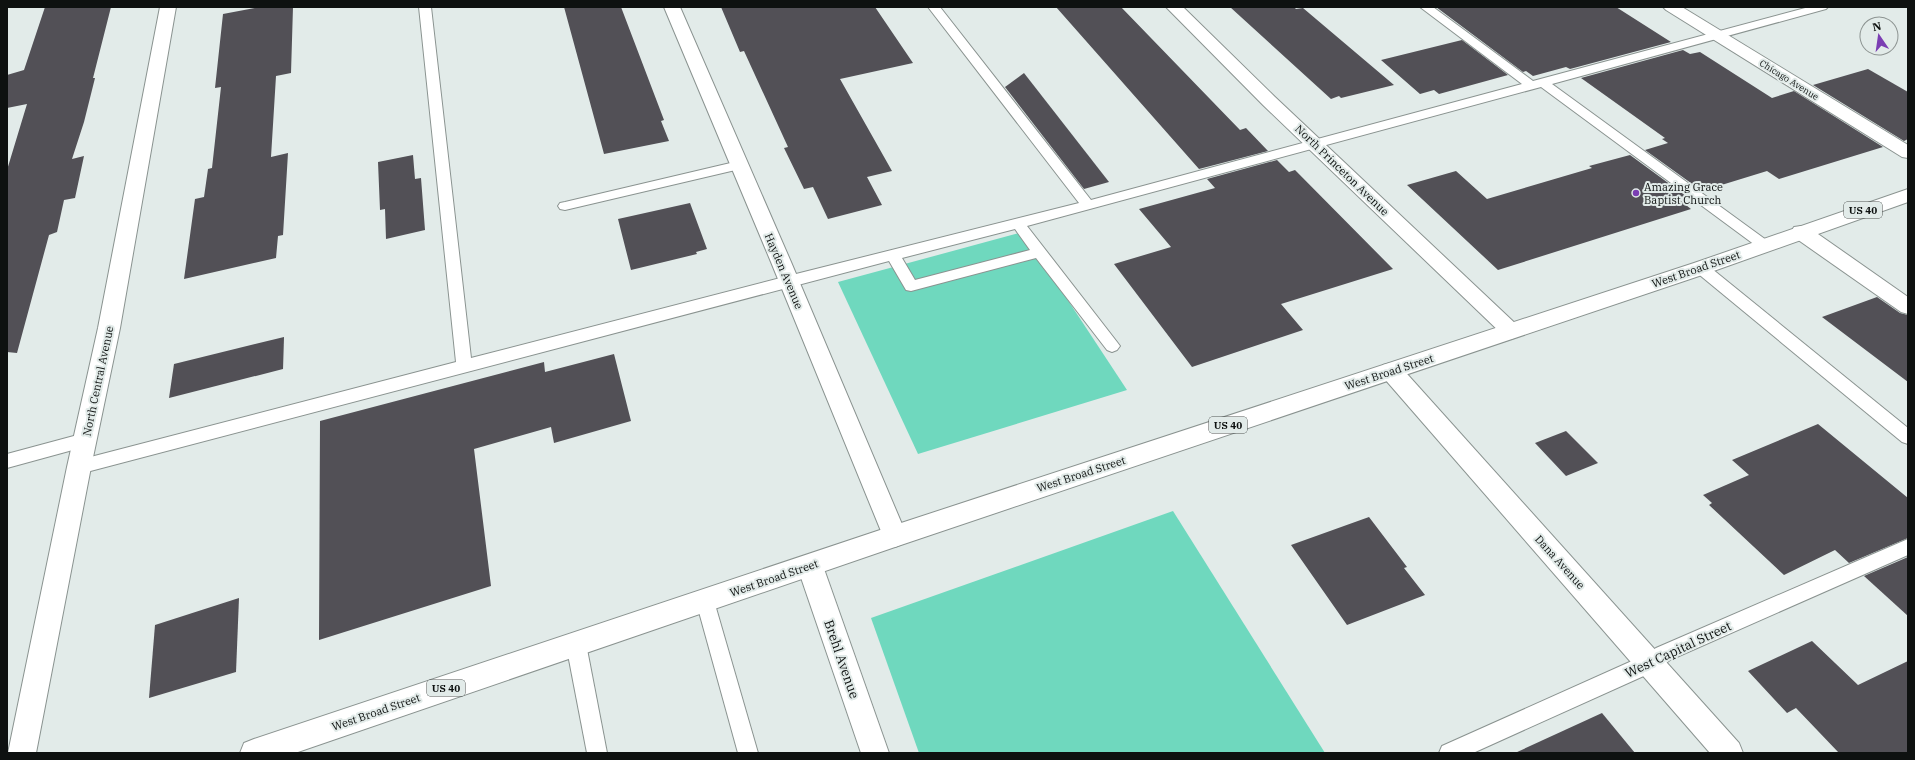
<svg xmlns="http://www.w3.org/2000/svg" width="1915" height="760" font-family="'IBM Plex Serif',serif">
  <style>
    .green { fill: #6fd8be }
    .building { fill: #525056 }
    .lines { fill: none; stroke-linecap: round; stroke-linejoin: round }
    .service-casing { stroke: #8a9390; stroke-width: 2 }
    .minor-casing { stroke: #8a9390; stroke-width: 2 }
    .primary-casing { stroke: #8a9390; stroke-width: 2 }
    .service { fill: #fff; fill-rule: evenodd }
    .minor { fill: #fff; fill-rule: evenodd }
    .primary { fill: #fff; fill-rule: evenodd }
    .poi-dot { fill: #7b3eb3; stroke: #e2ebe9; stroke-width: 1.5 }
    .labels { text-anchor: middle; stroke-width: 4; stroke-linejoin: round; paint-order: stroke }
    .far-street-label { font-size: 9px; fill: #0e1110; stroke: #e2ebe9 }
    .shield { fill: #e2ebe9; stroke: #4e5251; stroke-width: 1 }
    .shield-label { font-size: 10px; font-weight: bold; fill: #0e1110 }
    .street-label { font-size: 11px; fill: #0e1110; stroke: #e2ebe9 }
    .poi-label { font-size: 11px; fill: #0e1110; stroke: #e2ebe9; text-anchor: start }
    .near-street-label { font-size: 13px; fill: #0e1110; stroke: #e2ebe9 }
  </style>
  <rect width="100%" height="100%" fill="#e2ebe9"/>
  <!-- green -->
  <g class="green">
    <polygon points="1023,232 1127,390 918,454 838,282"/>
    <polygon points="1173,511 1325,753 919,753 871,618"/>
  </g>
  <!-- building -->
  <g class="building">
    <polygon points="45,7 111,7 93,78 95,78 84,122 72,159 84,156 75,198 64,200 57,232 49,235 17,353 7,352 7,170 27,104 7,108 7,75 24,70"/>
    <polygon points="260,7 293,7 291,73 276,76 271,157 288,153 283,235 278,236 276,258 184,279 195,199 204,197 208,169 212,168 221,87 215,88 223,14"/>
    <polygon points="564,7 621,7 664,120 661,121 669,141 604,154"/>
    <polygon points="721,7 875,7 913,63 840,79 892,171 867,177 882,205 828,219 813,187 804,189 784,148 788,147 744,51 740,52"/>
    <polygon points="1056,7 1121,7 1240,130 1246,128 1268,151 1199,169"/>
    <polygon points="1230,7 1294,7 1296,9 1303,8 1394,85 1341,98 1339,96 1331,99"/>
    <polygon points="1436,7 1616,7 1671,42 1570,69 1566,67 1533,76 1526,71 1523,72"/>
    <polygon points="1462,40 1508,75 1439,94 1434,90 1420,94 1381,60"/>
    <polygon points="1683,50 1690,54 1700,52 1772,98 1794,91 1883,147 1779,179 1767,171 1702,191 1645,150 1668,143 1662,139 1665,138 1581,78"/>
    <polygon points="1868,69 1908,92 1908,139 1904,141 1813,85"/>
    <polygon points="1024,73 1109,182 1084,189 1005,87"/>
    <polygon points="413,155 415,179 421,178 425,230 386,239 385,209 380,210 378,162"/>
    <polygon points="1630,155 1686,196 1677,198 1691,209 1498,270 1407,185 1456,171 1487,199 1592,168 1589,166"/>
    <polygon points="1277,160 1289,172 1295,170 1393,269 1281,304 1303,330 1192,367 1114,264 1171,247 1139,209 1215,188 1207,179"/>
    <polygon points="690,203 707,249 696,252 697,254 631,270 618,219"/>
    <polygon points="1877,297 1900,313 1908,315 1908,382 1822,317"/>
    <polygon points="284,337 283,369 169,398 174,364"/>
    <polygon points="614,354 631,421 554,443 551,427 474,449 491,586 319,640 320,421 544,362 545,372"/>
    <polygon points="1818,424 1908,498 1908,538 1849,563 1835,550 1784,575 1709,505 1712,503 1703,495 1749,475 1732,460"/>
    <polygon points="1566,431 1598,463 1566,476 1535,443"/>
    <polygon points="1369,517 1407,567 1404,568 1425,595 1347,625 1291,545"/>
    <polygon points="1908,557 1908,616 1864,576"/>
    <polygon points="239,598 236,672 149,698 155,625"/>
    <polygon points="1812,641 1858,685 1908,661 1908,753 1839,753 1796,708 1787,713 1748,671"/>
    <polygon points="1602,713 1635,753 1515,753"/>
  </g>
  <g class="lines">
    <defs>
      <g id="service">
        <path d="M419,7H431L471,358L788,276L1079,203L928,7H940L1091,200L1522,84L1420,7H1433L1533,81L1809,7H1828L1826,9L1552,84L1769,242L1771,245L1769,248L1764,250L1759,248L1541,87L1027,226L1117,342L1120,346L1117,350L1112,352L1107,350L1036,258L911,291L906,290L889,261L79,474L73,472L70,467L73,462L79,460L456,362ZM1015,229L1030,250L915,280L902,258Z"/>
        <polygon points="739,161 744,162 746,165 744,168 565,210 560,209 558,206 560,203 565,202"/>
        <polygon points="1701,263 1706,264 1908,428 1908,444 1902,442 1696,272 1694,268 1696,264"/>
        <polygon points="85,433 91,435 93,440 91,445 7,468 7,454"/>
        <polygon points="1908,539 1908,555 1670,660 1657,670 1473,753 1439,753 1442,746 1643,656 1656,648"/>
        <polygon points="705,593 712,595 714,601 758,753 738,753 696,601 698,595"/>
        <polygon points="576,635 583,638 586,644 607,753 587,753 566,644 569,638"/>
      </g>
      <g id="minor">
        <polygon points="664,7 680,7 791,262 907,536 904,543 895,547 886,543 883,536 771,262"/>
        <polygon points="1166,7 1183,7 1275,97 1518,326 1522,331 1518,336 1511,339 1504,336 1263,105"/>
        <polygon points="1663,7 1682,7 1908,145 1908,158 1902,157 1666,10"/>
        <polygon points="1801,226 1808,227 1908,297 1908,314 1901,312 1794,237 1791,232 1794,227"/>
        <polygon points="1391,363 1399,365 1739,743 1743,753 1710,753 1383,377 1380,371 1383,365"/>
        <polygon points="810,555 819,558 823,566 889,753 861,753 797,566 801,558"/>
      </g>
      <g id="primary">
        <polygon points="160,7 176,7 120,328 91,467 36,753 8,753 67,467 98,328"/>
        <polygon points="1908,189 1908,202 1708,273 895,547 295,753 240,753 244,743 254,739 895,525 1694,263"/>
      </g>
    </defs>
    <!-- service casing -->
    <use href="#service" class="service-casing"/>
    <!-- minor casing -->
    <use href="#minor" class="minor-casing"/>
    <!-- primary casing -->
    <use href="#primary" class="primary-casing"/>
    <!-- service -->
    <use href="#service" class="service"/>
    <!-- minor -->
    <use href="#minor" class="minor"/>
    <!-- primary -->
    <use href="#primary" class="primary"/>
  </g>
  <!-- markers -->
  <circle class="poi-dot" cx="1636" cy="193" r="4"/>
  <g class="labels">
    <!-- far-street labels -->
    <g class="far-street-label">
      <text transform="translate(1789 80) rotate(32)" y="3">Chicago Avenue</text>
    </g>
    <!-- shield labels -->
    <g class="shield">
      <rect x="1844" y="202" width="38" height="16" rx="3"/>
      <rect x="1209" y="417" width="38" height="16" rx="3"/>
      <rect x="427" y="680" width="38" height="16" rx="3"/>
    </g>
    <g class="shield-label">
      <text x="1863" y="214">US 40</text>
      <text x="1228" y="429">US 40</text>
      <text x="446" y="692">US 40</text>
    </g>
    <!-- street labels -->
    <g class="street-label">
      <text transform="translate(1342 170) rotate(44)" y="4">North Princeton Avenue</text>
      <text transform="translate(1696 269) rotate(-19)" y="4">West Broad Street</text>
      <text transform="translate(784 271) rotate(67)" y="4">Hayden Avenue</text>
      <text transform="translate(1389 372) rotate(-18)" y="4">West Broad Street</text>
      <text transform="translate(98 381) rotate(-78)" y="4">North Central Avenue</text>
      <text transform="translate(1081 474) rotate(-18)" y="4">West Broad Street</text>
      <text transform="translate(1560 562) rotate(48)" y="4">Dana Avenue</text>
      <text transform="translate(774 578) rotate(-19)" y="4">West Broad Street</text>
      <text transform="translate(376 712) rotate(-19)" y="4">West Broad Street</text>
    </g>
    <!-- poi labels -->
    <g class="poi-label">
      <text x="1644" y="191">Amazing Grace<tspan x="1644" dy="13">Baptist Church</tspan></text>
    </g>
    <!-- near-street labels -->
    <g class="near-street-label">
      <text transform="translate(1678 649) rotate(-25)" y="5">West Capital Street</text>
      <text transform="translate(842 659) rotate(71)" y="5">Brehl Avenue</text>
    </g>
  </g>
  <!-- border -->
  <rect width="1915" height="760" fill="none" stroke="#0e1110" stroke-width="16"/>
  <!-- north arrow -->
  <g transform="translate(1879 36) rotate(347)"><circle r="19" fill="#e2ebe9" stroke="#8d9492"/>
  <path d="M0-3L7 15L0 10L-7 15Z" fill="#7b3eb3"/>
  <text y="-6" font-size="11" font-weight="bold" text-anchor="middle" fill="#0e1110">N</text>
  </g>
</svg>
